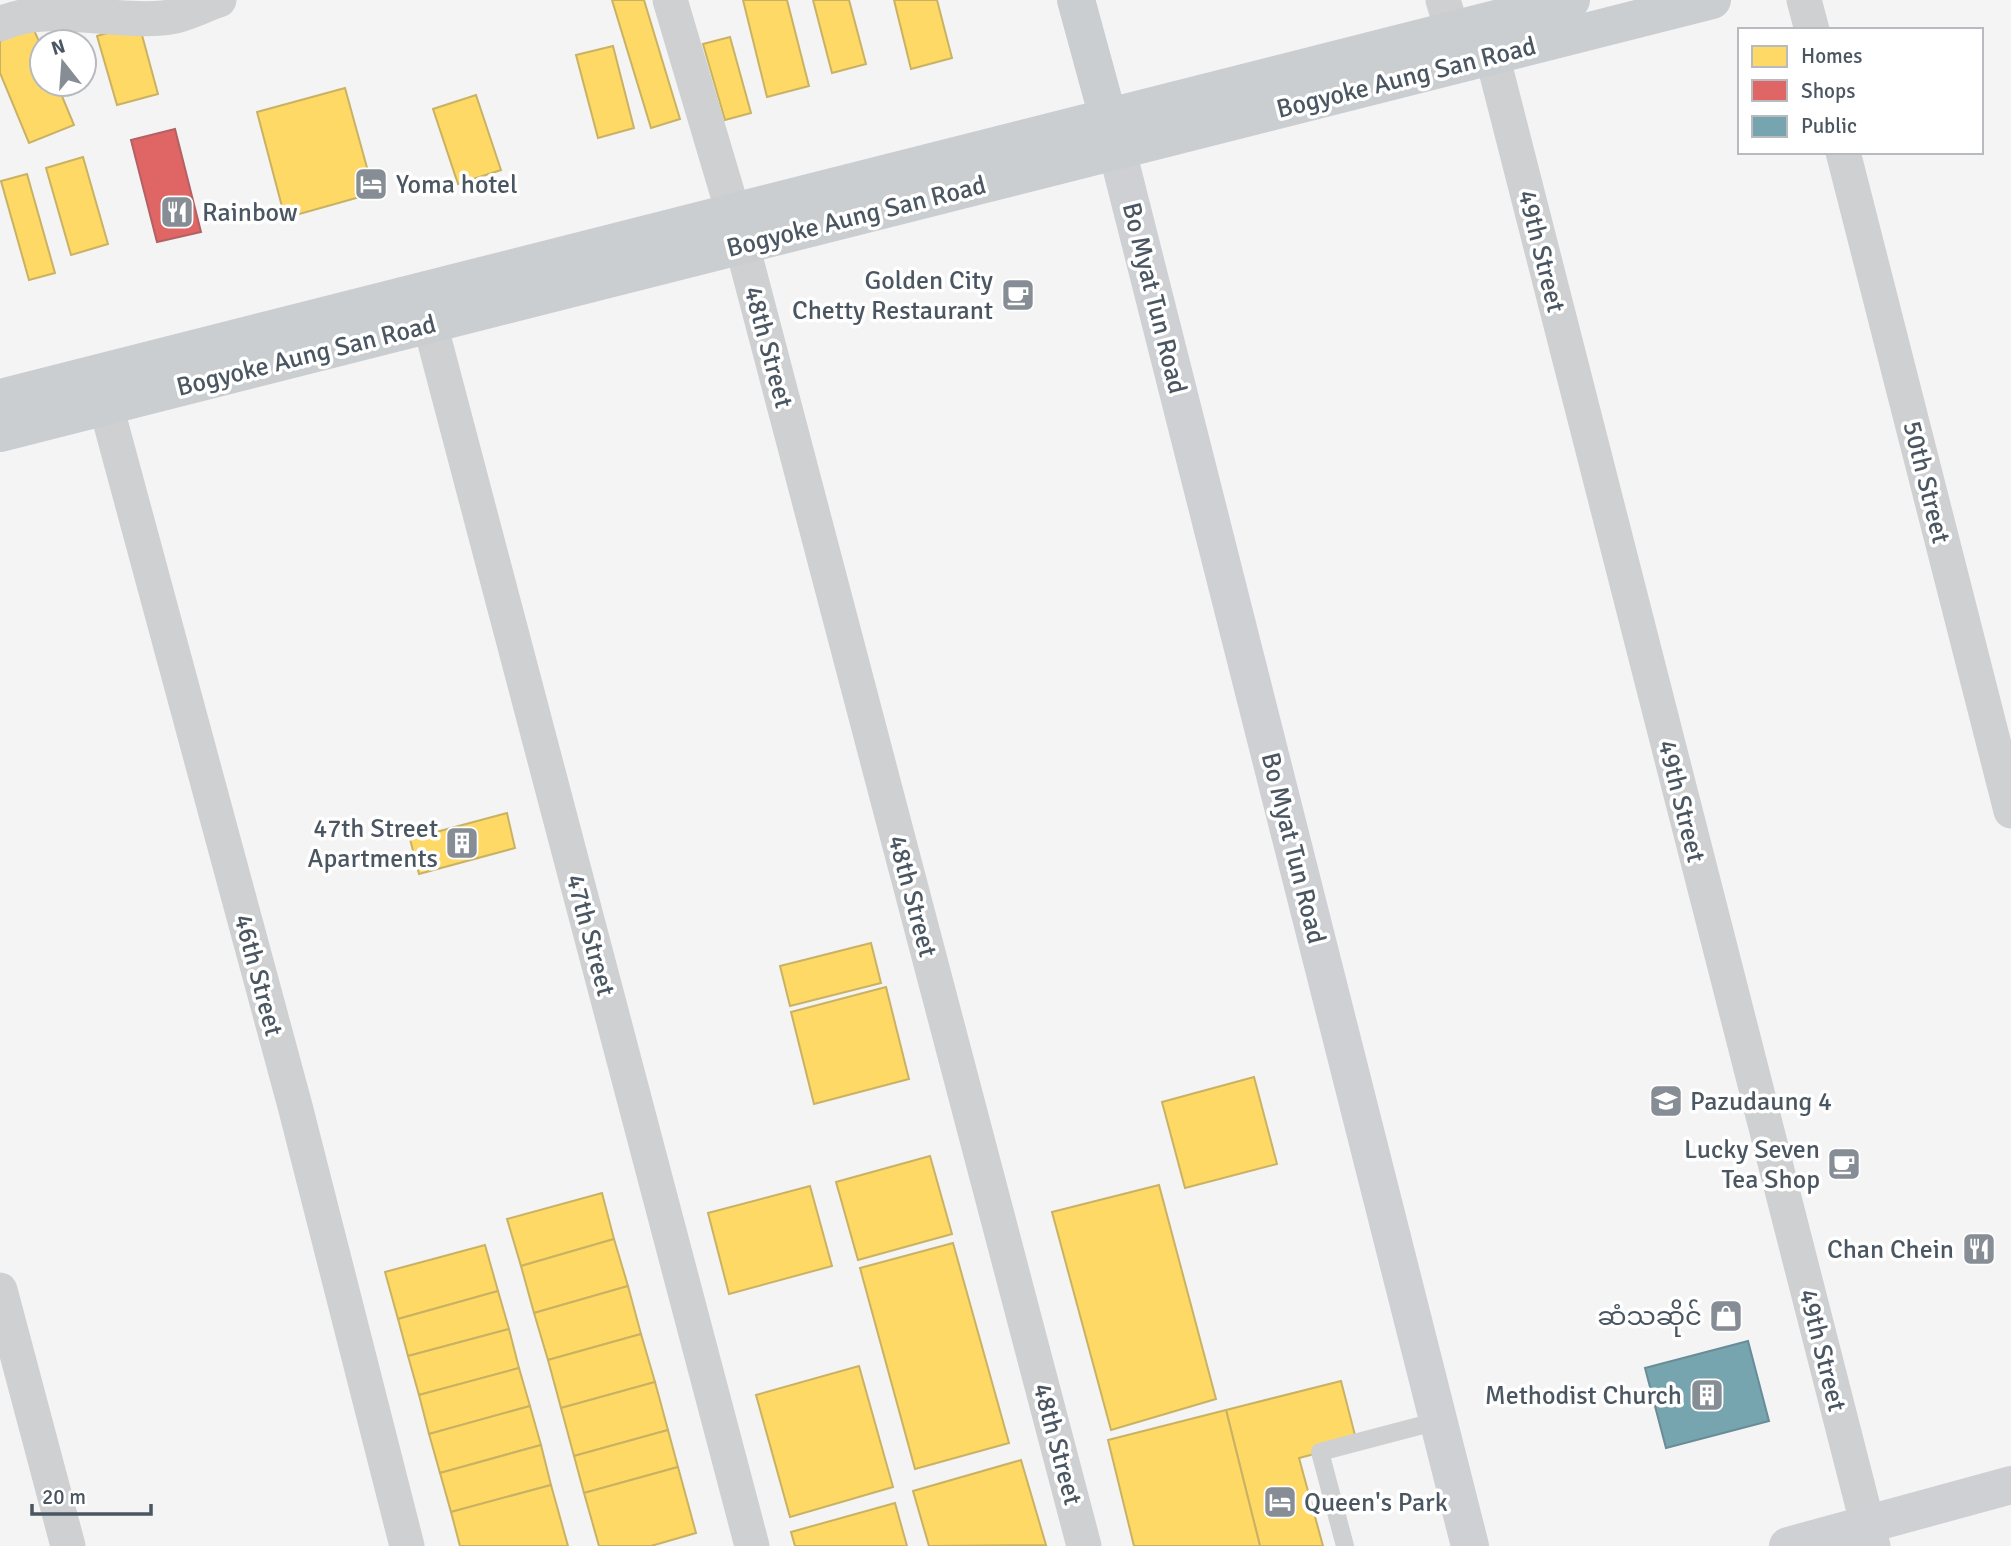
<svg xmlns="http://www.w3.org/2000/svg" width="2011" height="1546" font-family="Signika,'Noto Sans Myanmar',sans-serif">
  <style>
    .homes { fill: #ffd966; stroke: #c9b264; stroke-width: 2 }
    .shops { fill: #e06666; stroke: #b36164; stroke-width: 2 }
    .public { fill: #76a5af; stroke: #698d98; stroke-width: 2 }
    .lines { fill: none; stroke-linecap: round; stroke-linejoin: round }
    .lane { stroke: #ced0d2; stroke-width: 18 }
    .street { stroke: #ced0d2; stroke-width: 35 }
    .secondary { stroke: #ced0d4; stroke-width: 38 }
    .primary { stroke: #caced1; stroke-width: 38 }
    .labels { text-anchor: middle; stroke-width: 7; stroke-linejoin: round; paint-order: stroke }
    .street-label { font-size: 26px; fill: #4a5661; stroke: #fff }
    .poi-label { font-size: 26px; fill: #4a5661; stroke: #fff; text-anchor: end }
  </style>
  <rect width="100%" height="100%" fill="#f4f4f4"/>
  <!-- homes -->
  <g class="homes">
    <polygon points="612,0 644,0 680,119 651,128"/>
    <polygon points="743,0 787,0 809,86 767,97"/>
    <polygon points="813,0 849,0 866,64 832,73"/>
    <polygon points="894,0 937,0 952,58 911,69"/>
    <polygon points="139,24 158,94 117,105 97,36"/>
    <polygon points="33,28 42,48 42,84 57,84 74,125 29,143 0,73 0,41"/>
    <polygon points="730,37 751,113 725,120 703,44"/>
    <polygon points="613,46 634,128 598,138 576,55"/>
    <polygon points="345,88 374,193 285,218 257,112"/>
    <polygon points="476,95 501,170 458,184 433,109"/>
    <polygon points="83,157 108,244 71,255 46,168"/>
    <polygon points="27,174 55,273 29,280 1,181"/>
    <polygon points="507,813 515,848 419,874 410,839"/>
    <polygon points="871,943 881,983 790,1006 780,966"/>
    <polygon points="886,987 909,1079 814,1104 791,1012"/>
    <polygon points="1254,1077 1277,1164 1185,1188 1162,1102"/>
    <polygon points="930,1156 952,1234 858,1260 836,1182"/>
    <polygon points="1159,1185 1216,1399 1111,1430 1052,1212"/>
    <polygon points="810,1186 832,1266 729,1294 708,1213"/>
    <polygon points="602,1193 614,1239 521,1266 507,1219"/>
    <polygon points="614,1239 628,1286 534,1313 521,1266"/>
    <polygon points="953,1243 1009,1443 915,1469 860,1268"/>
    <polygon points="485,1245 498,1291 398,1319 385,1272"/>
    <polygon points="628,1286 641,1334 548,1360 534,1313"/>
    <polygon points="498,1291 509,1329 408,1356 398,1319"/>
    <polygon points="509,1329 519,1368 419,1395 408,1356"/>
    <polygon points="641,1334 655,1382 561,1408 548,1360"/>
    <polygon points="859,1366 893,1487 790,1517 756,1395"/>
    <polygon points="519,1368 530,1406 429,1434 419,1395"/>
    <polygon points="1341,1381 1357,1443 1299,1458 1323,1546 1260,1546 1226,1410"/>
    <polygon points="655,1382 668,1430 574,1456 561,1408"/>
    <polygon points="530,1406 541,1445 440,1473 429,1434"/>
    <polygon points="1226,1410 1260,1546 1134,1546 1108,1440"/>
    <polygon points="668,1430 678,1467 584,1493 574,1456"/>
    <polygon points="541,1445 551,1485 451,1512 440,1473"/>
    <polygon points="1021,1460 1046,1545 929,1546 913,1491"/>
    <polygon points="678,1467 696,1533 651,1546 599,1546 584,1493"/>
    <polygon points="551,1485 568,1546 460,1546 451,1512"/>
    <polygon points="895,1503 907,1546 795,1546 791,1532"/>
  </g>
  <!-- shops -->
  <polygon class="shops" points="175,129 201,232 157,242 131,140"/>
  <!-- public -->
  <polygon class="public" points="1748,1341 1769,1421 1666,1448 1645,1368"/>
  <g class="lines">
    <!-- lane -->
    <polyline class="lane" points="1345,1546 1320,1452 1438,1421"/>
    <!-- street -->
    <g class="street">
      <polyline points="670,0 733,212"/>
      <polyline points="1443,0 1452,30"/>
      <polyline points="1804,0 1812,30"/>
      <path d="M0,24C49,2 110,23 162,18C181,17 201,6 219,0"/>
      <polyline points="1492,55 1873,1546"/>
      <polyline points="1843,152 2011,811"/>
      <polyline points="742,245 1084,1546"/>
      <polyline points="430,324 752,1546"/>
      <polyline points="106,406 295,1106 407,1546"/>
      <polyline points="0,1290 68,1546"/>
    </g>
    <!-- secondary -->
    <g class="secondary">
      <polyline points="1117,150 1470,1546"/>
      <polyline points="1788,1546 2011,1485"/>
    </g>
    <!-- primary -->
    <g class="primary">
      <polyline points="1076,0 1115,143"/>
      <polyline points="0,398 1571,0"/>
      <polyline points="0,433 1712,0"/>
    </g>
  </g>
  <!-- icons -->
  <defs>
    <symbol id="hotel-square" viewBox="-11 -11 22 22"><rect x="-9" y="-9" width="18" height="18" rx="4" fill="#868d94" stroke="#fff"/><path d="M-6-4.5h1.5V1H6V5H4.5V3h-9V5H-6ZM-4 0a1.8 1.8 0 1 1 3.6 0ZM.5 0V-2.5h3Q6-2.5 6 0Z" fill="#fff"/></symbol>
    <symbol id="restaurant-square" viewBox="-11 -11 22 22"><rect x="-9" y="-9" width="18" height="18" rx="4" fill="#868d94" stroke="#fff"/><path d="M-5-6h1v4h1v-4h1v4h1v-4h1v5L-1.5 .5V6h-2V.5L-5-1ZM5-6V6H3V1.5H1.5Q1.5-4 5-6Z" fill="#fff"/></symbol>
    <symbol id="cafe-square" viewBox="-11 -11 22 22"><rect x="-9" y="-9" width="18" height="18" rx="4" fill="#868d94" stroke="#fff"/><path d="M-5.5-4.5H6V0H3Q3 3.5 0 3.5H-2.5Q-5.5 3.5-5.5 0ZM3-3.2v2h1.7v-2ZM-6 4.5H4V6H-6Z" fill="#fff"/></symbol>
    <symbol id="building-square" viewBox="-11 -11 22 22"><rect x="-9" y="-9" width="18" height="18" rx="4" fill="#868d94" stroke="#fff"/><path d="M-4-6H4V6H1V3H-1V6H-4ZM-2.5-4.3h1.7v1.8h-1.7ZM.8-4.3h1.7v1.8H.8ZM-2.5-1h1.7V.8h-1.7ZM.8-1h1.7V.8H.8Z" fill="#fff"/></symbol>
    <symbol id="school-square" viewBox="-11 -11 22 22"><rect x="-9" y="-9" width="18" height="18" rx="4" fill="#868d94" stroke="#fff"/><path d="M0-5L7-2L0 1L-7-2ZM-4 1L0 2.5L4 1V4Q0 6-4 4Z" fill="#fff"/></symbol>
    <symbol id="shop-square" viewBox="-11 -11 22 22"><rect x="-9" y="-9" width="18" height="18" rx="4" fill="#868d94" stroke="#fff"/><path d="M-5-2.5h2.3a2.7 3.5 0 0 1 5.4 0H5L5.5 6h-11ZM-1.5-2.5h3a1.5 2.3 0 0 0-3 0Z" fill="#fff"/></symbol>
  </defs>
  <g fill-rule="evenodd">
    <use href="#hotel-square" x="352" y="165" width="38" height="38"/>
    <use href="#restaurant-square" x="158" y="193" width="38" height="38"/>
    <use href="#cafe-square" x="999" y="276" width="38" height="38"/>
    <use href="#building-square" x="443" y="824" width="38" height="38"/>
    <use href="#school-square" x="1647" y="1082" width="38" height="38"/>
    <use href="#cafe-square" x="1825" y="1145" width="38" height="38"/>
    <use href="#restaurant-square" x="1960" y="1230" width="38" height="38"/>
    <use href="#shop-square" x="1707" y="1297" width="38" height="38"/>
    <use href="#building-square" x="1688" y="1376" width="38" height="38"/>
    <use href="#hotel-square" x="1261" y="1483" width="38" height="38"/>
  </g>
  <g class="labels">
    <!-- street labels -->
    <g class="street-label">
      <text transform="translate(1406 77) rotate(-14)" y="9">Bogyoke Aung San Road</text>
      <text transform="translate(856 216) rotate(-14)" y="9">Bogyoke Aung San Road</text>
      <text transform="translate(1542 251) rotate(76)" y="9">49th Street</text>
      <text transform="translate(1155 298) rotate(76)" y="9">Bo Myat Tun Road</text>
      <text transform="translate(769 347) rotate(75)" y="9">48th Street</text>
      <text transform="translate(306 355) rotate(-14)" y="9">Bogyoke Aung San Road</text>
      <text transform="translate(1927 482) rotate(76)" y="9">50th Street</text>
      <text transform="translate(1682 801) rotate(76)" y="9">49th Street</text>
      <text transform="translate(1294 848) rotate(76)" y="9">Bo Myat Tun Road</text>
      <text transform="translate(913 896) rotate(75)" y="9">48th Street</text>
      <text transform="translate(591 935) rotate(75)" y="9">47th Street</text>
      <text transform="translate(259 975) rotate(75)" y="9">46th Street</text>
      <text transform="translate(1823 1350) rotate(76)" y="9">49th Street</text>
      <text transform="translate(1058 1444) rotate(75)" y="9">48th Street</text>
    </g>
    <!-- poi labels -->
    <g class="poi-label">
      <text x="396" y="193" text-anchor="start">Yoma hotel</text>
      <text x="202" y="221" text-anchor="start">Rainbow</text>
      <text x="993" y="289">Golden City<tspan x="993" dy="30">Chetty Restaurant</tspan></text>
      <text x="438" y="837">47th Street<tspan x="438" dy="30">Apartments</tspan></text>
      <text x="1690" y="1110" text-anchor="start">Pazudaung 4</text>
      <text x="1820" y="1158">Lucky Seven<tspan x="1820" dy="30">Tea Shop</tspan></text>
      <text x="1954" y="1258">Chan Chein</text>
      <text x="1702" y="1325">ဆံသဆိုင်</text>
      <text x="1682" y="1404">Methodist Church</text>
      <text x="1304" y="1511" text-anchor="start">Queen's Park</text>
    </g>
  </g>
  <!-- legend -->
  <rect x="1738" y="28" width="245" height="126" fill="#ffffff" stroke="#b7bbc0" stroke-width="2"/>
  <rect x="1752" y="46" width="35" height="21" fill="#ffd966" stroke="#b7bbc0" stroke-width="2"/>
  <text x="1801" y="63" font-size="21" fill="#4a5661">Homes</text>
  <rect x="1752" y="80" width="35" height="21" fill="#e06666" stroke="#b7bbc0" stroke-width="2"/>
  <text x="1801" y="98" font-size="21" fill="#4a5661">Shops</text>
  <rect x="1752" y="116" width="35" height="21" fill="#76a5af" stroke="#b7bbc0" stroke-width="2"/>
  <text x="1801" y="133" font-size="21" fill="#4a5661">Public</text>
  <!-- north arrow -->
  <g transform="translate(63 63) rotate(343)"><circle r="33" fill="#ffffff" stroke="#b7bbc0" stroke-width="2"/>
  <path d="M0-5L12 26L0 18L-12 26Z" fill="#868d94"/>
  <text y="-10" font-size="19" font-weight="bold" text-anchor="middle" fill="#4a5661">N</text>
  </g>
  <!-- scale -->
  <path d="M32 1504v10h119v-10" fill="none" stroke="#4a5661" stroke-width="3.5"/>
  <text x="42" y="1504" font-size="21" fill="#4a5661" stroke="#ffffff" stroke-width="5" paint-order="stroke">20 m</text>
</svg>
